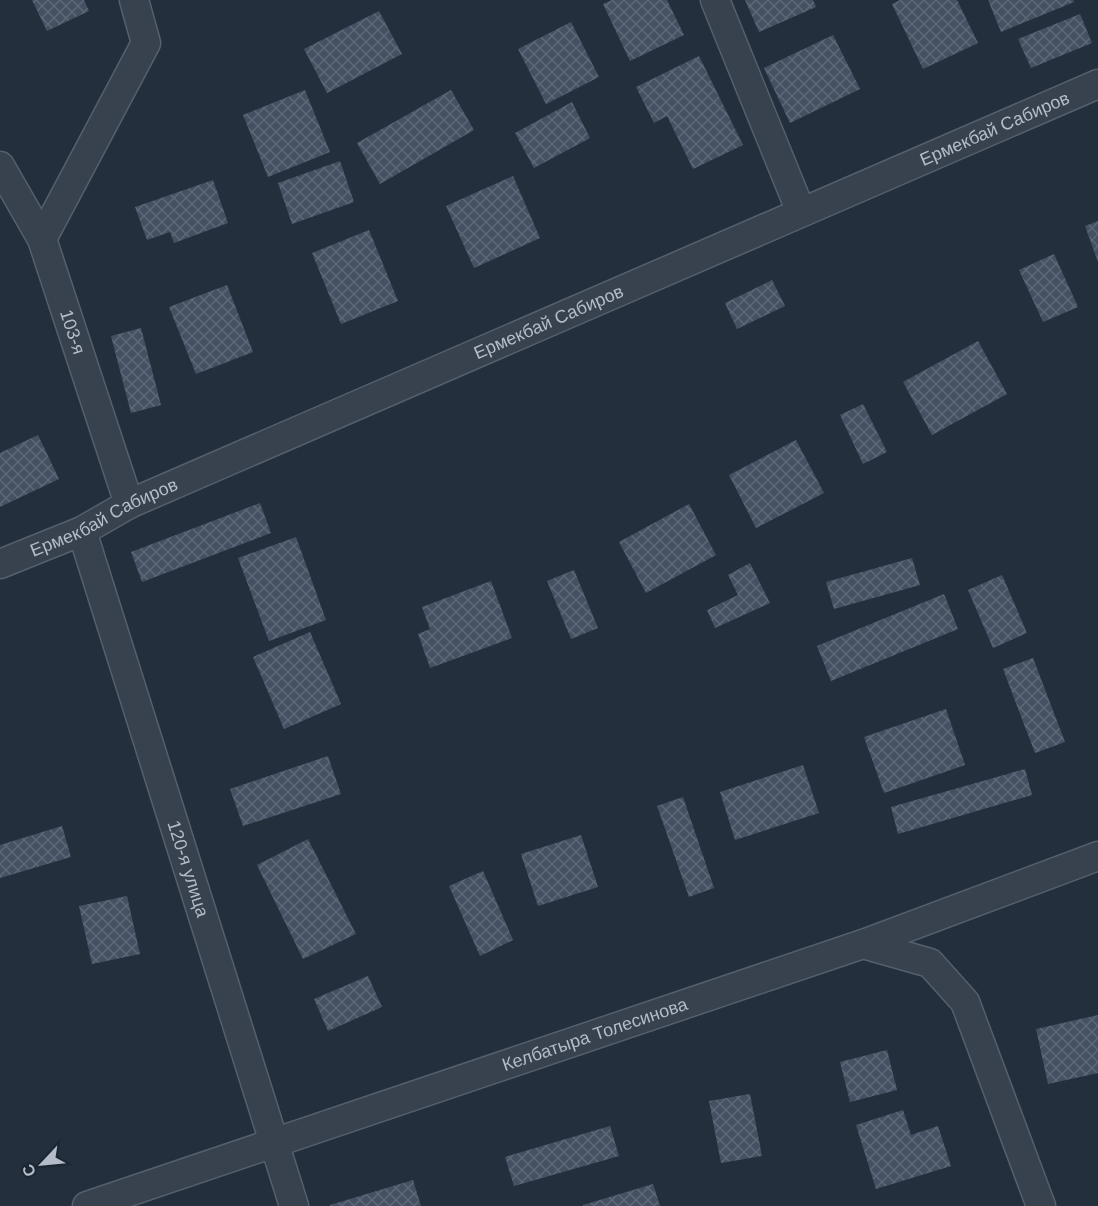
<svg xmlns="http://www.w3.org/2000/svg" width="1098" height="1206" font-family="Helvetica,sans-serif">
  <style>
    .building { fill: url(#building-cross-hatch) }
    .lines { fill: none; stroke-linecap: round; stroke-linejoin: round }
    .minor-casing { stroke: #565f6c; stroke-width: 31 }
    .minor { stroke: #38414e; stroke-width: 28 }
    .labels { text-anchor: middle; stroke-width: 6; stroke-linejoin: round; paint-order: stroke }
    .street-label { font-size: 18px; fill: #b4bcc9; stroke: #1d2633 }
  </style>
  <defs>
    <pattern id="building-cross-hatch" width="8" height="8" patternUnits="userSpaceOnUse" patternTransform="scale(1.5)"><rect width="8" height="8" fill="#455162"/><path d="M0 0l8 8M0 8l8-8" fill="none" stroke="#5d6877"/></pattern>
  </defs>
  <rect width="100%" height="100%" fill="#242f3e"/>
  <!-- building -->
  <g class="building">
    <polygon points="32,0 84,0 89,11 47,31"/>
    <polygon points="612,0 667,0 684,35 630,61 603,4"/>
    <polygon points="745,0 813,0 816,7 759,32"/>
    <polygon points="900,0 957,0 978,43 923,69 892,4"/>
    <polygon points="988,0 1073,0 1074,2 1001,32"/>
    <polygon points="379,11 402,54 327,93 304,49"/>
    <polygon points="1080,14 1092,43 1031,68 1018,39"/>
    <polygon points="571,22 599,77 546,104 518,49"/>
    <polygon points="833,35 860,89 790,123 764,68"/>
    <polygon points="699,56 743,145 693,169 667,116 654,123 636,87"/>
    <polygon points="305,90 330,152 268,177 243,115"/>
    <polygon points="451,90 474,130 380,184 357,143"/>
    <polygon points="572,102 590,138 534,168 515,133"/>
    <polygon points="340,161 354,202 292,224 278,183"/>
    <polygon points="513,176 540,238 474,268 446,206"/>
    <polygon points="213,180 228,223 174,243 170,232 147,240 135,207"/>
    <polygon points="1098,221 1098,262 1085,226"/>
    <polygon points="369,230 398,301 341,324 312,253"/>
    <polygon points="1054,254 1078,307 1043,322 1019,270"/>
    <polygon points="772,280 785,306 737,329 725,303"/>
    <polygon points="227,285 253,352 196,374 169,307"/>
    <polygon points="141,328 161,405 131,413 111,336"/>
    <polygon points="978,341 1007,394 932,435 903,382"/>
    <polygon points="863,404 887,452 863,464 840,415"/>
    <polygon points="38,435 59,479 0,507 0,453"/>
    <polygon points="796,440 824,493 756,528 729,475"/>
    <polygon points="260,503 271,533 142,582 131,552"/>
    <polygon points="689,504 716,555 646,593 619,542"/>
    <polygon points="296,537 326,620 269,641 238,558"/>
    <polygon points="912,558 920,585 834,609 826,582"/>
    <polygon points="750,563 770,603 715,628 707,610 738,595 728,575"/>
    <polygon points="574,570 598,628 571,639 547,581"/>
    <polygon points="1002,575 1027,633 993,648 968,590"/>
    <polygon points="491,581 512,638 430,668 418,634 430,629 422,607"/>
    <polygon points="944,594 958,629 831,681 817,646"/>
    <polygon points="310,632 341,704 284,729 253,657"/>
    <polygon points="1033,658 1065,742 1035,753 1003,669"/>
    <polygon points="946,709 965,765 884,793 864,737"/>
    <polygon points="328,756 341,794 243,826 230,789"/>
    <polygon points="803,765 819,813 735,840 720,792"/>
    <polygon points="1025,769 1032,795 898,834 891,807"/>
    <polygon points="683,797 714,888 689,897 657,806"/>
    <polygon points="62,826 71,857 0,878 0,845"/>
    <polygon points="581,835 598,887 538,906 521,854"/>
    <polygon points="308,839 356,934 303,959 257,865"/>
    <polygon points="483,871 513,940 480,956 449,886"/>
    <polygon points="127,896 140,954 92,964 79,906"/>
    <polygon points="368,976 382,1007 328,1031 314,999"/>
    <polygon points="1098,1015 1098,1073 1048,1084 1036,1029"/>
    <polygon points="887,1050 897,1090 850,1102 840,1062"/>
    <polygon points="750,1094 762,1156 721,1163 709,1101"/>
    <polygon points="903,1110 911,1135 938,1126 951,1166 876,1189 856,1125"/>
    <polygon points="610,1126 619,1156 514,1186 505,1157"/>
    <polygon points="413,1180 421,1206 330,1206 330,1205"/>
    <polygon points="653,1184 660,1206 583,1206 583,1205"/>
  </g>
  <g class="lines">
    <defs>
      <g id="minor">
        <polyline points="715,0 801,212"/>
        <path id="s1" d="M0,166L42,239L129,504"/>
        <polyline points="42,239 146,43 134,0"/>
        <path id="s2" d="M82,531L294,1206"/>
        <path id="s3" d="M0,564L82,531L129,504L1098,84"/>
        <polyline points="863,944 930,963 965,1002 1041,1206"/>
        <path id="s4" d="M87,1206L863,944L1098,856"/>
      </g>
    </defs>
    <!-- minor casing -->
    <use href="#minor" class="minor-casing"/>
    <!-- minor -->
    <use href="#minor" class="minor"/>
  </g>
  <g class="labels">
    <!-- street labels -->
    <g class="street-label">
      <text dy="6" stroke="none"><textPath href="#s3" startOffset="1086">Ермекбай Сабиров</textPath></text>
      <text dy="6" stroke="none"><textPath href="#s3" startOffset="600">Ермекбай Сабиров</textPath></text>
      <text dy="6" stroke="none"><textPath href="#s1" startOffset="182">103-я</textPath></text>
      <text dy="6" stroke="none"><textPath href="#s3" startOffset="114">Ермекбай Сабиров</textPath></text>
      <text dy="6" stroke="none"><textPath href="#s2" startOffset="354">120-я улица</textPath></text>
      <text dy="6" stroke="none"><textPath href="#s4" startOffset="536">Келбатыра Толесинова</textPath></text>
    </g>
  </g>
  <!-- north arrow -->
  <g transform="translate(42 1164) rotate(244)" stroke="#1d2633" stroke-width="4.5" paint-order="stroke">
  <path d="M0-4.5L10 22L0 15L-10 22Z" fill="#b4bcc9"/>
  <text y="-9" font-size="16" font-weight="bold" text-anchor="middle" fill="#b4bcc9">С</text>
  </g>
</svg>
